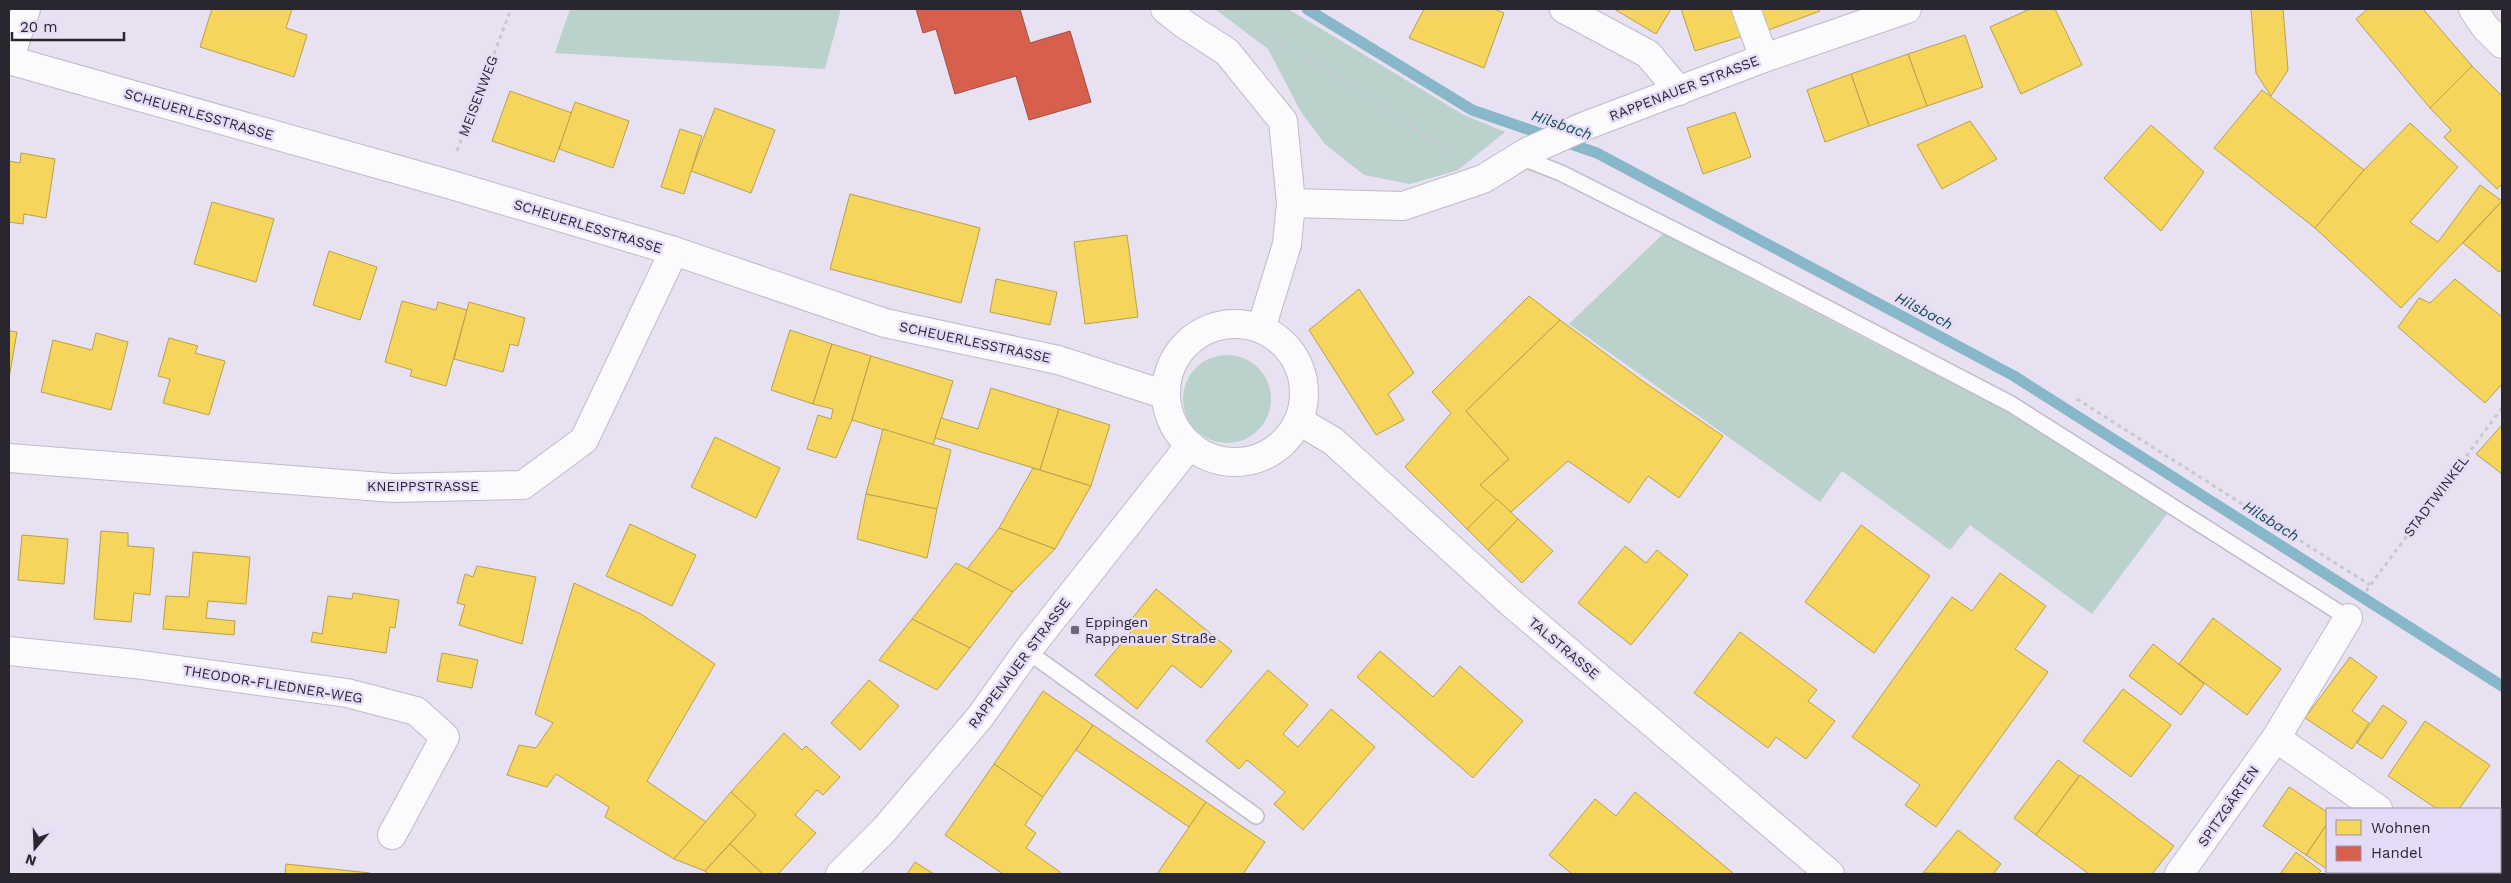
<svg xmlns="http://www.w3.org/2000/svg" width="2511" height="883" font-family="'Work Sans',sans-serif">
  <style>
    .green { fill: #bad1cc }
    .homes { fill: #f6d55c; stroke: #b9a04f }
    .shops { fill: #d6604d; stroke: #a24f44 }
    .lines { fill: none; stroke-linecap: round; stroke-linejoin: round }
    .stream { stroke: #89b7ca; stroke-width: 11 }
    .lane-casing { stroke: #c0bbc8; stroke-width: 18 }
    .street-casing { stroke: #c0bbc8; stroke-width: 30 }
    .secondary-casing { stroke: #c0bbc8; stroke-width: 30 }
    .path { stroke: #c9c8cd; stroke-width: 3; stroke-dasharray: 4 4; stroke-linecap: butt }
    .lane { stroke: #fbfafd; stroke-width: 15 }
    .street { stroke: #fbfafd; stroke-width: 28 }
    .secondary { stroke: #fbfafd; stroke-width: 28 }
    .poi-dot { fill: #6c6774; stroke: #e6dbf7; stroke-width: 2 }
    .labels { text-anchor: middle; stroke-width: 5; stroke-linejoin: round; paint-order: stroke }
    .street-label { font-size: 14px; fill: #2a2630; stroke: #e6dbf7 }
    .poi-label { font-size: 14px; fill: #2a2630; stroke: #e6dbf7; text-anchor: start }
    .water-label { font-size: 15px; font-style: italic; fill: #104c5b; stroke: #e6dbf7 }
  </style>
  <rect width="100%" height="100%" fill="#e7e1f1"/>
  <!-- green -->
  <g class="green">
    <polygon points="570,9 841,9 825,69 555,53"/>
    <polygon points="1215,9 1288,9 1464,115 1505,132 1458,170 1410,184 1364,175 1325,144 1301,112 1268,49"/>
    <polygon points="1664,233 1873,343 2007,410 2170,510 2092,614 1970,525 1950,550 1842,471 1820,502 1569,324"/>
    <circle cx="1227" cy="399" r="44"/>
  </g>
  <!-- homes -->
  <g class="homes">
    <polygon points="212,9 292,9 286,28 307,35 294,77 200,47"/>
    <polygon points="1424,9 1494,9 1504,13 1484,68 1409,38"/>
    <polygon points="1614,9 1671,9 1656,34"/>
    <polygon points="1681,9 1734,9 1743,36 1695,51"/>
    <polygon points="1758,9 1819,9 1820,11 1766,31"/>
    <polygon points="2030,9 2055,9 2082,65 2021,94 1990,27"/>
    <polygon points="2251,9 2283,9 2288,70 2271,96 2256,73"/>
    <polygon points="2368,9 2423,9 2472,66 2430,108 2356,19"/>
    <polygon points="1965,35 1983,87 1927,106 1908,54"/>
    <polygon points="1908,54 1927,106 1869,126 1851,74"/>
    <polygon points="2472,66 2502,96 2502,184 2497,189 2444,137 2451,130 2430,108"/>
    <polygon points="1851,74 1869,126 1825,142 1807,90"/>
    <polygon points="2262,90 2364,170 2315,228 2214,148"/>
    <polygon points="510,91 572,113 554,162 492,141"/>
    <polygon points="575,102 629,121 613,168 559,149"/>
    <polygon points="715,108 775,130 751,193 691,171"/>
    <polygon points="1735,112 1751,157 1703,174 1687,128"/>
    <polygon points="1970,121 1997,159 1942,189 1917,145"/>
    <polygon points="2410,123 2458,167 2410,222 2438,242 2480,185 2502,201 2401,308 2315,228 2364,170"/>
    <polygon points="2151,125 2204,172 2161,231 2104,178"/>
    <polygon points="680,129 702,136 684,194 661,187"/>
    <polygon points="21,153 55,159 46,218 24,214 23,224 9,222 9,161 20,163"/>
    <polygon points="850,194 980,228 961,303 830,269"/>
    <polygon points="2502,201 2502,269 2499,272 2463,243"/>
    <polygon points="212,202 274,219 256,282 194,264"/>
    <polygon points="1127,235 1138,317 1085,324 1074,242"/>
    <polygon points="329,251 377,267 360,320 313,305"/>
    <polygon points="996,279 1057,292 1050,325 990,312"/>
    <polygon points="2455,279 2502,317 2502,384 2485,403 2398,327 2419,298 2430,303"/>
    <polygon points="1359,289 1414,373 1388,394 1404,420 1376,435 1309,330"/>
    <polygon points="1529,296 1560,320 1466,411 1509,459 1480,485 1497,499 1467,529 1405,467 1451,413 1432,392"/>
    <polygon points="402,301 436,310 438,302 467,310 446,386 410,376 412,370 385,362"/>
    <polygon points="469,302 525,318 518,346 510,344 503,372 454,359"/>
    <polygon points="1560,320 1644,382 1723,436 1679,498 1648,476 1629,503 1568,461 1511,512 1480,485 1509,459 1466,411"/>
    <polygon points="790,330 832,344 813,404 771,390"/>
    <polygon points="9,331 17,332 9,378"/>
    <polygon points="96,333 128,342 111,410 41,392 53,340 92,350"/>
    <polygon points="169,338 198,346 195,353 225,361 209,415 163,403 170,379 158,376"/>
    <polygon points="832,344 871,356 852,420 836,458 807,449 818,415 831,419 833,409 813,404"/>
    <polygon points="871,356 953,381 933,445 852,420"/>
    <polygon points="991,388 1059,409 1040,470 935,438 941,418 978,429"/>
    <polygon points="1059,409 1110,425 1091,486 1040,470"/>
    <polygon points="2502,425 2502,474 2476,454"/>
    <polygon points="883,429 951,450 937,509 866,494"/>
    <polygon points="715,437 780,468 756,518 691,487"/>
    <polygon points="1033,468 1091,486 1055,549 999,528"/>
    <polygon points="866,494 937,509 927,558 857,539"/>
    <polygon points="1497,499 1518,519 1488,550 1467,529"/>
    <polygon points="1518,519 1553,551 1522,583 1488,550"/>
    <polygon points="630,524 696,555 672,606 606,576"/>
    <polygon points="1861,525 1930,576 1874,653 1805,602"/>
    <polygon points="999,528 1055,549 1013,592 967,569"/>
    <polygon points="101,531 128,533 128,546 154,548 150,595 134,593 131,622 94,619"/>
    <polygon points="22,535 68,539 64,584 18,580"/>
    <polygon points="1625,546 1646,563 1657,550 1688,575 1631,645 1578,603"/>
    <polygon points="193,552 250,557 246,604 208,601 206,618 235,621 234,635 163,629 166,596 189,597"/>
    <polygon points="956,563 1013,592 970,648 912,619"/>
    <polygon points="477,566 536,577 522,644 459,625 465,605 457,603 465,574 473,577"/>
    <polygon points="2000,573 2046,606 2015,649 2048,672 1936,827 1905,805 1920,785 1852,737 1952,597 1972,611"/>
    <polygon points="574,583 641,614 715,664 647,781 706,822 674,859 605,817 609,807 556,774 547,787 507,775 519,745 536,748 553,723 535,714"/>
    <polygon points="1156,589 1232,651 1201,688 1172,665 1137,709 1095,675 1131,632 1125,627"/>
    <polygon points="353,593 399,600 395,628 390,627 386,653 311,642 313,632 322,634 328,596 352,599"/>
    <polygon points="2213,618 2281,669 2247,715 2179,664"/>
    <polygon points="912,619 970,648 937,690 879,660"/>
    <polygon points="1740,632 1817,690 1808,701 1835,721 1806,759 1776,737 1768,748 1694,693"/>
    <polygon points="2153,644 2204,684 2181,715 2129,676"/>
    <polygon points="1380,651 1433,697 1460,666 1523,721 1473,778 1357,677"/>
    <polygon points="442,653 478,660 472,688 437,681"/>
    <polygon points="2350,657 2377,677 2352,711 2369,723 2352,749 2305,718"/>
    <polygon points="1268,670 1308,705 1283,734 1298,747 1331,709 1375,747 1303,830 1274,804 1285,792 1247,760 1239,769 1206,741"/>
    <polygon points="869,680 899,706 860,750 831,723"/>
    <polygon points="2123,689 2171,725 2131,777 2083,741"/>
    <polygon points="1043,691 1093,725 1043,797 994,764"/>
    <polygon points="2383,705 2407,722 2382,759 2357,743"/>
    <polygon points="2425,721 2490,765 2459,809 2437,809 2388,776"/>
    <polygon points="1093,725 1206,802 1189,827 1076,750"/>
    <polygon points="784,733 802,750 806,746 840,777 823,795 817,790 795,815 816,833 778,874 763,874 730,844 756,815 731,792"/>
    <polygon points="2058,760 2079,776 2036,835 2014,818"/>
    <polygon points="994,764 1043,797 1025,825 1036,833 1026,848 1060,872 1059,874 1003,874 945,835"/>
    <polygon points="2080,775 2174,846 2152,874 2089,874 2036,835"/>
    <polygon points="2289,787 2327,812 2327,824 2306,855 2263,826"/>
    <polygon points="731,792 756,815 705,871 674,859"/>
    <polygon points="1635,792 1733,873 1732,874 1572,874 1549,855 1595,799 1616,816"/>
    <polygon points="1206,802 1265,842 1243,874 1157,874"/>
    <polygon points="2327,824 2327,869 2306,855"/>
    <polygon points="1958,830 2001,864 1993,874 1923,873"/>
    <polygon points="730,844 763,874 708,874 705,871"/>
    <polygon points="2296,852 2321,871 2318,874 2280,874"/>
    <polygon points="915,862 934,874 907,874"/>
    <polygon points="286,864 370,873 370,874 285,874"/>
    <polygon points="2331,872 2361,872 2359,874 2335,874"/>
  </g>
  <!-- shops -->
  <polygon class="shops" points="916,9 1020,9 1030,43 1070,31 1091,102 1029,120 1016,76 955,94 936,29 923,33"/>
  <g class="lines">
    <!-- stream -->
    <polyline class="stream" points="1307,9 1472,110 1597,153 2014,376 2502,686"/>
    <defs>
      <g id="lane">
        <polyline points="1520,157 1561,173 1754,270 2011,404 2348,618"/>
        <polyline points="1027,651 1256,816"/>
      </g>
      <g id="street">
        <polyline points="1564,9 1648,54 1679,91"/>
        <polyline points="1746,9 1764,58"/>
        <polyline points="9,60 445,183 674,251 885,323 1058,360 1166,395"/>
        <polyline points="9,60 26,9"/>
        <polyline points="1299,421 1333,441 1510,602 1830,874"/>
        <polyline points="9,458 394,488 523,485 584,440 674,251"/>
        <polyline points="9,651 135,664 347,693 416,711 445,737 392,835"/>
        <polyline points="2276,738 2348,618"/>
        <polyline points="2467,872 2471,874"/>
        <polyline points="2179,874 2276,738 2378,809"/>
      </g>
      <g id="secondary">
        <polyline points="1165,9 1184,24 1227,52 1283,121 1291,203 1287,244 1261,329"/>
        <polyline points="2473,9 2485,27 2502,44"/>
        <polyline points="1291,203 1403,206 1483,179 1527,152 1585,126 1764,58 1907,9"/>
        <circle cx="1235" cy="393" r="69"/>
        <polyline points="840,874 885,829 980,717 1027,651 1190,445"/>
      </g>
    </defs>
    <!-- lane casing -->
    <use href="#lane" class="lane-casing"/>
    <!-- street casing -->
    <use href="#street" class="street-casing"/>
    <!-- secondary casing -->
    <use href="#secondary" class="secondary-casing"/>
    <!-- path -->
    <g class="path">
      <polyline points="1258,37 1262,35 1309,59 1452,153"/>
      <polyline points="457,151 511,9"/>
      <polyline points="2077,399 2370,585"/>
      <polyline points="2366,591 2502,408"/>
    </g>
    <!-- lane -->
    <use href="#lane" class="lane"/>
    <!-- street -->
    <use href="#street" class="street"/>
    <!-- secondary -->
    <use href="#secondary" class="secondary"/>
  </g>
  <!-- markers -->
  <rect class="poi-dot" x="1070" y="625" width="10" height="10" rx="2.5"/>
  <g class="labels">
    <!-- street labels -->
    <g class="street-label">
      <text transform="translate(1684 88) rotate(-21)" y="5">RAPPENAUER STRASSE</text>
      <text transform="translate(478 96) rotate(-69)" y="5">MEISENWEG</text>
      <text transform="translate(199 114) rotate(16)" y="5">SCHEUERLESSTRASSE</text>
      <text transform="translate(588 226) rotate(17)" y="5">SCHEUERLESSTRASSE</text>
      <text transform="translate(975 342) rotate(12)" y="5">SCHEUERLESSTRASSE</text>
      <text x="423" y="491">KNEIPPSTRASSE</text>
      <text transform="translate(2436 496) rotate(-53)" y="5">STADTWINKEL</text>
      <text transform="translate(1564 648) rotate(40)" y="5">TALSTRASSE</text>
      <text transform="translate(1019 663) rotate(-53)" y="5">RAPPENAUER STRASSE</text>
      <text transform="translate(273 684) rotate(9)" y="5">THEODOR-FLIEDNER-WEG</text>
      <text transform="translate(2228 806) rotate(-55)" y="5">SPITZGÄRTEN</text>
    </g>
    <!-- poi labels -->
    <g class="poi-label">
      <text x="1085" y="627">Eppingen<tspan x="1085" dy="16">Rappenauer Straße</tspan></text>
    </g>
    <!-- water labels -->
    <g class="water-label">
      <text transform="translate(1562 125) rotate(19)" y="5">Hilsbach</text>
      <text transform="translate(1924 311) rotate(28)" y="5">Hilsbach</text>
      <text transform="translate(2271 521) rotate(32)" y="5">Hilsbach</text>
    </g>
  </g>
  <!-- border -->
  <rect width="2511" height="883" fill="none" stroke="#2a2630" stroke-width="20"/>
  <!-- legend -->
  <rect x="2326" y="808" width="175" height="65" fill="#e6dbf7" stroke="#9b93a7"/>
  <rect x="2336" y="820" width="25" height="15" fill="#f6d55c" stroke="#9b93a7"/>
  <text x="2371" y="833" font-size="15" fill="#2a2630">Wohnen</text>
  <rect x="2336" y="846" width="25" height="15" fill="#d6604d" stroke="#9b93a7"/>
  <text x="2371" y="858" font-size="15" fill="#2a2630">Handel</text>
  <!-- north arrow -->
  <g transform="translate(35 848) rotate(199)" stroke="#e6dbf7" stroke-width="4" paint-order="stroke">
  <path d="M0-4L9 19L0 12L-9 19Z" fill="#2a2630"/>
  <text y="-8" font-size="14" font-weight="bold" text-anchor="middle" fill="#2a2630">N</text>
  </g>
  <!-- scale -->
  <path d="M12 32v8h112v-8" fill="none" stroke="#2a2630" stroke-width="2.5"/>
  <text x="20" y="32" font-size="15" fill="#2a2630" stroke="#e6dbf7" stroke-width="4" paint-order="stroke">20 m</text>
</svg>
